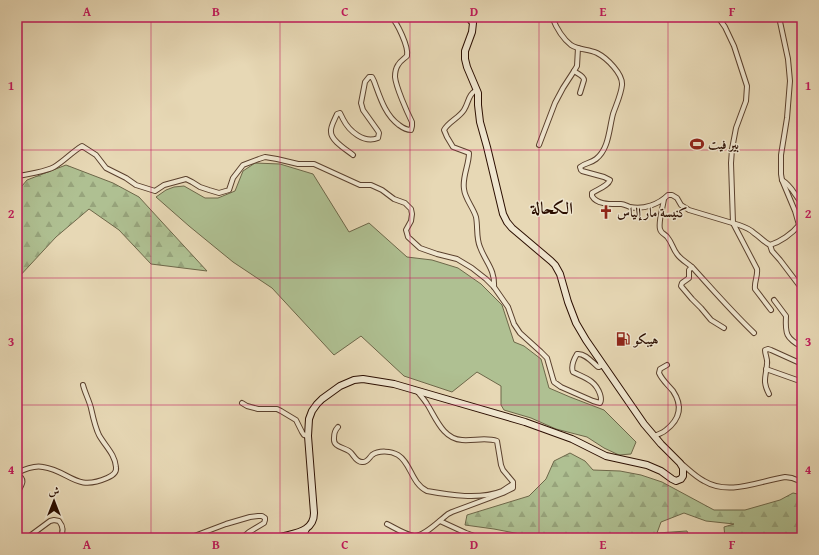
<svg xmlns="http://www.w3.org/2000/svg" width="819" height="555" font-family="'Gentium Book Plus',Amiri,serif">
  <style>
    .grass { fill: #afc092; stroke: #6d6749 }
    .forest { fill: url(#forest-firs); stroke: #6d6749 }
    .lines { fill: none; stroke-linecap: round; stroke-linejoin: round }
    .minor-casing { stroke: #5a402d; stroke-width: 6 }
    .secondary-casing { stroke: #2b0e00; stroke-width: 8 }
    .minor { stroke: #efe6cf; stroke-width: 4 }
    .secondary { stroke: #efe6cf; stroke-width: 6 }
    .grid { fill: none; stroke: #c2185b; stroke-width: 1; stroke-opacity: 0.55 }
    .labels { text-anchor: middle; stroke-width: 3; stroke-linejoin: round; paint-order: stroke }
    .poi-label { font-size: 13px; font-weight: bold; fill: #2b0e00; stroke: #efe6cf; text-anchor: start }
    .district-label { font-size: 17px; font-weight: bold; fill: #2b0e00; stroke: #efe6cf }
    .neatline { fill: none; stroke: #c2185b; stroke-width: 1.5 }
    .grid-label { font-size: 13px; text-anchor: middle; font-weight: bold; fill: #c2185b }
  </style>
  <defs>
    <pattern id="forest-firs" width="22" height="20" patternUnits="userSpaceOnUse"><rect width="22" height="20" fill="#afc092"/><path d="M5 1l3.5 6h-7zM16 11l3.5 6h-7z" fill="#97a47c"/></pattern>
  </defs>
  <rect width="100%" height="100%" fill="#e7d8b5"/>
  <filter id="stains"><feTurbulence type="fractalNoise" baseFrequency=".005" numOctaves="4"/><feColorMatrix values="0 0 0 0 .2 0 0 0 0 .09 0 0 0 0 .02 0 0 0 .5 -.17"/></filter>
  <radialGradient id="worn" r=".72"><stop offset=".6" stop-color="#630" stop-opacity="0"/><stop offset="1" stop-color="#630" stop-opacity=".3"/></radialGradient>
  <!-- grass -->
  <polygon class="grass" points="255,163 280,164 313,174 349,232 369,223 407,257 432,260 458,268 481,284 502,305 514,342 524,346 541,359 549,388 570,397 604,410 636,442 631,454 619,455 604,448 587,437 556,429 531,418 504,410 501,405 501,386 477,372 452,392 404,376 361,336 334,355 272,288 233,262 189,226 156,197 166,190 174,187 184,186 205,198 218,198 235,191 243,171"/>
  <!-- forest -->
  <g class="forest">
    <polygon points="66,165 113,183 139,197 161,221 207,271 151,264 119,230 89,209 56,237 17,279 17,192 27,180"/>
    <polygon points="570,453 585,461 593,470 620,471 641,475 662,482 714,510 745,510 780,500 793,493 802,495 802,538 725,538 724,527 734,524 706,521 684,513 661,522 657,533 687,531 690,538 551,538 525,535 494,529 465,525 467,515 529,496 546,479 554,461"/>
  </g>
  <g class="lines">
    <defs>
      <g id="minor">
        <path d="M552,17C556,27 562,38 571,45C579,50 588,49 597,53C607,58 623,74 622,85C621,95 616,105 613,114C609,129 609,149 596,159C591,163 585,163 580,167L581,170L582,171L604,177L610,180C608,186 598,189 592,193V196C597,205 611,204 621,204C624,204 627,206 630,207C644,210 659,204 668,195H672L677,198L681,205L689,210L739,225C745,227 750,229 754,233C760,237 764,242 770,245L772,251L780,260L802,289"/>
        <path d="M718,17L725,27L734,46L747,86L746,101L736,128L732,149L731,163L733,223L757,269C758,276 754,282 755,289L771,310"/>
        <polyline points="779,17 788,59 790,81 787,118 781,155 781,174 782,180 795,211 799,225 802,230"/>
        <polyline points="800,17 802,23"/>
        <path d="M574,71C578,74 584,76 584,80L580,93"/>
        <path d="M477,90C468,94 469,102 464,110C459,118 448,122 444,130L447,137L453,147L469,153C469,165 462,177 464,189C465,199 473,207 476,217C478,227 476,238 480,247C486,263 495,269 494,287"/>
        <polyline points="539,145 555,103 563,88 574,71 577,66 578,48"/>
        <path d="M353,155C347,150 331,141 331,132C330,127 335,119 337,114L340,113C341,115 342,117 343,119C349,131 364,144 378,138L379,133L378,131L363,110L361,103L365,82L369,77H372L374,81C380,97 385,115 399,125C403,128 406,130 411,130L412,126V122C407,112 396,87 395,77C395,73 396,68 398,65C400,61 404,59 407,56C409,47 397,22 391,17"/>
        <path d="M17,176C25,175 47,171 54,167C64,161 72,152 82,146L96,155L106,168L126,178L136,185L155,191L164,185L186,179L192,182L200,187L209,190L219,193L229,190L233,178L243,165L259,159L265,157L277,159L298,164H314L360,185H371L382,190L394,199L405,203L411,209L412,214L411,221L406,230L408,237L420,248L437,254L457,259L472,268L486,279L494,287L508,307L514,324L520,333L541,352L547,358L553,379L554,382L561,387L593,401L600,403C602,400 601,398 600,394C595,380 585,378 573,372C571,367 574,359 577,354C585,353 592,362 598,367H599L601,366L600,362"/>
        <path d="M782,180C793,187 794,195 802,203"/>
        <path d="M664,199C663,207 658,222 660,229C661,234 666,234 668,238C672,243 673,249 677,254C681,260 688,263 693,268C713,290 732,312 754,333"/>
        <path d="M770,245C780,242 792,234 799,225"/>
        <polyline points="692,267 689,270 689,278 682,283 681,286 692,299 701,308 711,320 724,328"/>
        <path d="M774,300L786,316C785,334 786,338 802,347"/>
        <polyline points="766,369 797,380 802,381"/>
        <path d="M769,394C762,381 766,377 767,364C768,359 765,355 765,350L768,349L771,350L802,364"/>
        <polyline points="242,403 247,406 258,409 277,409 281,411 296,420 302,432 304,435 308,436"/>
        <path d="M338,427C335,430 334,433 334,438C333,447 343,447 349,451C354,454 355,462 362,462C367,463 369,458 372,455C379,450 391,451 398,455C411,463 411,483 427,491C449,495 480,500 502,491C506,489 509,486 513,484"/>
        <path d="M655,436C658,434 663,433 666,430C680,419 683,406 673,391C668,385 662,380 659,373L660,369L667,365"/>
        <path d="M682,464C689,470 696,477 704,481C729,496 759,481 785,477L792,478L802,482"/>
        <path d="M17,473C25,469 34,465 43,467C70,471 75,492 107,478C112,476 117,473 116,467C115,454 105,446 99,435C95,427 93,417 91,408C89,400 85,393 83,385"/>
        <path d="M17,475C27,479 21,486 17,493"/>
        <polyline points="440,521 466,533 480,538"/>
        <path d="M387,524C395,528 406,535 414,536C424,537 440,520 448,514L452,512L503,493L513,488V482L503,470L501,465L497,441C486,437 474,441 462,440C443,439 436,418 427,404C424,399 420,395 417,391"/>
        <path d="M27,538L50,521L54,520L59,521C63,526 64,532 60,538"/>
        <polyline points="189,538 226,524 250,517 258,516 262,516 265,518 265,520 264,523 249,532 242,538"/>
        <polyline points="301,538 304,536 307,529"/>
      </g>
      <path id="secondary" d="M278,538C292,533 314,533 314,513L308,436L309,419L312,411L317,404L322,399L340,386L354,380L363,379L394,384L525,422L572,439L606,456L647,465L661,471L672,479L676,481L681,479L683,476V468L680,463L661,444L644,424L586,340L576,323L568,302L560,274L555,265L551,261L512,228L507,222L503,214L487,147L480,122L478,105V93L467,67L465,59V51L472,32L473,23L469,18L465,17"/>
    </defs>
    <!-- minor casing -->
    <use href="#minor" class="minor-casing"/>
    <!-- secondary casing -->
    <use href="#secondary" class="secondary-casing"/>
    <!-- minor -->
    <use href="#minor" class="minor"/>
    <!-- secondary -->
    <use href="#secondary" class="secondary"/>
  </g>
  <!-- grid -->
  <path class="grid" d="M151,17V538M280,17V538M410,17V538M539,17V538M668,17V538M17,150H802M17,278H802M17,405H802"/>
  <!-- icons -->
  <defs>
    <symbol id="stadium-bare" viewBox="-9 -9 18 18"><path d="M0-5a6.5 5 0 1 0 0 10a6.5 5 0 1 0 0-10ZM-3.5-1.8h7v3.6h-7Z" fill="#8f2418" stroke="#efe6cf" stroke-width="2.5" paint-order="stroke"/></symbol>
    <symbol id="church-bare" viewBox="-9 -9 18 18"><path d="M-1.2-6h2.4v3.5h3.3v2.4h-3.3V6h-2.4V-.1h-3.3v-2.4h3.3Z" fill="#8f2418" stroke="#efe6cf" stroke-width="2.5" paint-order="stroke"/></symbol>
    <symbol id="fuel-bare" viewBox="-9 -9 18 18"><path d="M-5.5-6h7V0h2V4h1.3V-2.5L3-4.5l.8-.8L6-3V5H2.5V1h-1V6h-7ZM-4.2-4.7v3.2H.2V-4.7Z" fill="#8f2418" stroke="#efe6cf" stroke-width="2.5" paint-order="stroke"/></symbol>
  </defs>
  <g fill-rule="evenodd">
    <use href="#stadium-bare" x="687" y="134" width="20" height="20"/>
    <use href="#church-bare" x="596" y="202" width="20" height="20"/>
    <use href="#fuel-bare" x="613" y="329" width="20" height="20"/>
  </g>
  <g class="labels">
    <!-- poi labels -->
    <g class="poi-label">
      <text x="708" y="149">بير فيت</text>
      <text x="617" y="217">كنيسة مار إلياس</text>
      <text x="634" y="344">هيبكو</text>
    </g>
    <!-- district labels -->
    <g class="district-label">
      <text x="552" y="214">الكحالة</text>
    </g>
  </g>
  <!-- margin -->
  <rect width="819" height="555" fill="none" stroke="#e7d8b5" stroke-width="44"/>
  <!-- north arrow -->
  <g transform="translate(54 501)" stroke="#efe6cf" stroke-width="3" paint-order="stroke">
  <path d="M0-3L7 15L0 10L-7 15Z" fill="#2b0e00"/>
  <text y="-6" font-size="11" font-weight="bold" text-anchor="middle" fill="#2b0e00">ش</text>
  </g>
  <rect x="22" y="22" width="775" height="511" class="neatline"/>
  <g class="grid-label">
    <text x="87" y="16">A</text>
    <text x="216" y="16">B</text>
    <text x="345" y="16">C</text>
    <text x="474" y="16">D</text>
    <text x="603" y="16">E</text>
    <text x="732" y="16">F</text>
    <text x="11" y="90">1</text>
    <text x="808" y="90">1</text>
    <text x="11" y="218">2</text>
    <text x="808" y="218">2</text>
    <text x="11" y="346">3</text>
    <text x="808" y="346">3</text>
    <text x="11" y="474">4</text>
    <text x="808" y="474">4</text>
    <text x="87" y="549">A</text>
    <text x="216" y="549">B</text>
    <text x="345" y="549">C</text>
    <text x="474" y="549">D</text>
    <text x="603" y="549">E</text>
    <text x="732" y="549">F</text>
  </g>
  <rect width="100%" height="100%" filter="url(#stains)"/>
  <rect width="100%" height="100%" fill="url(#worn)"/>
</svg>
